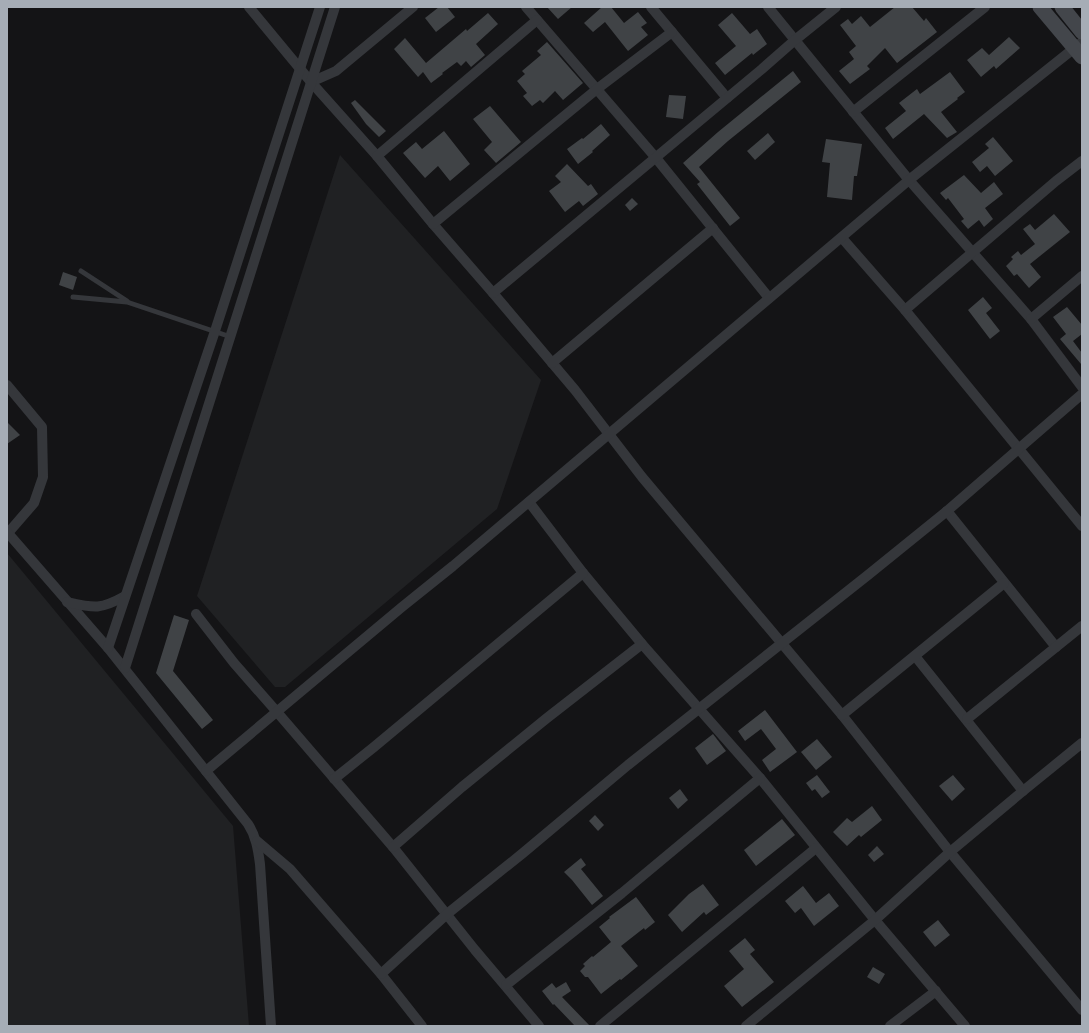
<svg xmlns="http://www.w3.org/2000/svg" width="1089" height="1033" font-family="'DejaVu Sans',sans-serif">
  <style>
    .built { fill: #202123 }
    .building { fill: #404346 }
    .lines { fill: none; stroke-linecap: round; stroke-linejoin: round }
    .service { stroke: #35373b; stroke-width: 5 }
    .minor { stroke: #35373b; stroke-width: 10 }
    .secondary { stroke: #43464b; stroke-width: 15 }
  </style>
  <rect width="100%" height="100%" fill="#141416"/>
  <!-- built -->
  <g class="built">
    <polygon points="340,155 541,380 497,509 285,687 275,687 197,596"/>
    <polygon points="7,553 233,826 249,1026 7,1026"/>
  </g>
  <!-- building -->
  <g class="building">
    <polygon points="439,7 447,7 455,17 436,32 425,18"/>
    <polygon points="547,7 572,7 558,19"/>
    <polygon points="602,7 611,7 624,23 638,12 647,23 641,27 648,35 628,51 605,22 593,32 584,23"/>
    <polygon points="895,7 912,7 924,21 926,18 937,32 897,63 885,48 867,66 870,69 850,84 839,71 854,59 849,52 856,46 840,25 848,19 852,24 861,16 870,27"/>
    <polygon points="488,13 498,24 476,44 485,55 471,67 466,61 461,66 457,62 442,73 443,74 431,83 423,72 418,77 394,49 405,38 426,63 466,29 467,31"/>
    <polygon points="732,13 750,34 757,29 767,44 753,55 752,53 725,75 715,63 736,46 718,25"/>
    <polygon points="1009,37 1020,48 996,69 994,66 981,77 967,60 982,48 989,55"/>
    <polygon points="547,42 583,83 563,100 555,91 543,103 540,100 532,106 523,96 527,93 517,81 525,74 522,71 541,55 537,51"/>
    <polygon points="793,71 801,82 728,141 699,167 740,218 730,226 697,184 700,182 683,163 718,132"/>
    <polygon points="950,72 965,92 957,98 958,99 941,112 957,132 947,138 924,114 893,139 885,128 906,111 899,103 917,89 920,94"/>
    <polygon points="669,95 686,96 683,119 666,117"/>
    <polygon points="355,100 386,131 379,137 366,124 351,103"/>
    <polygon points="490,106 521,142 496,163 484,150 492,142 473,119"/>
    <polygon points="601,124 610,135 592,151 593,152 578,164 567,149 582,138 583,139"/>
    <polygon points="444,131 470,164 450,181 438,166 425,178 403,153 416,142 422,149"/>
    <polygon points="768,133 775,142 755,160 747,151"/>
    <polygon points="993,137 1013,161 995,176 987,166 980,172 972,162 989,148 985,144"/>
    <polygon points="826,139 862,144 857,176 854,176 852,200 827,197 830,163 822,162"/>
    <polygon points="567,164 588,186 591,184 598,194 583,206 579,201 565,212 549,191 561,182 555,176"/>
    <polygon points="964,175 981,193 994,182 1003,194 985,208 993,219 984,227 979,220 968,229 961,221 964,219 948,198 946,200 940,193"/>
    <polygon points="632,198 638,204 630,211 625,205"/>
    <polygon points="1054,214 1070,232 1030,264 1041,277 1029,288 1017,274 1014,276 1006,266 1013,259 1011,257 1018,251 1021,255 1035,244 1023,229 1030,224 1035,230"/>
    <polygon points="63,272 77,277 73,290 59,285"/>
    <polygon points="983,297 992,308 986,313 1000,331 990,339 968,310"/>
    <polygon points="1067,307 1082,325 1082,334 1073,341 1082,353 1082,363 1081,364 1060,339 1066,334 1053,317"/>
    <polygon points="7,422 20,435 7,444"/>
    <polygon points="174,615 189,620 173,671 213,720 202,729 156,673"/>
    <polygon points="765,710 797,752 770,772 762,760 776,749 761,729 745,741 738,731"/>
    <polygon points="713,734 726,751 707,765 695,748"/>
    <polygon points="817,739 832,757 816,770 801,752"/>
    <polygon points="817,775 830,792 822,798 815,789 812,791 806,783"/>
    <polygon points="953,775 965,789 952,801 939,786"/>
    <polygon points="680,789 688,800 678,809 669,798"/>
    <polygon points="872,806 882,820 861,837 859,835 847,846 833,832 847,818 852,822"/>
    <polygon points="595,815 604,825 598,831 589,821"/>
    <polygon points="782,819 795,835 756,866 744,850"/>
    <polygon points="877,846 884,854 874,862 868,855"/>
    <polygon points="581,858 586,865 581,869 603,896 592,905 572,880 564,872"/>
    <polygon points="703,884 719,905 706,915 704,912 682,932 668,915 689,894"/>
    <polygon points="803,886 816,903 829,893 839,906 814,926 801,908 795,913 785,901"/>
    <polygon points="636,897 655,922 645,930 644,928 621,946 638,966 621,980 620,979 601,994 588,977 585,977 580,971 585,966 583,964 592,956 593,957 611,942 599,927 610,918 609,917"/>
    <polygon points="938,920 950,935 935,947 923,932"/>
    <polygon points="745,938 755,950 750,954 774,982 742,1007 724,986 744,969 729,951"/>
    <polygon points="873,967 885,974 879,984 867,977"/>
    <polygon points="566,982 571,991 562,997 590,1026 575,1026 554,1004 553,1005 542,991 552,983 556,988"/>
  </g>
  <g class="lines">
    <!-- service -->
    <g class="service">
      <polyline points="81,271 127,301"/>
      <polyline points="73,297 127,302 231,337"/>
    </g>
    <!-- minor -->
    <g class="minor">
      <polyline points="249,7 311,82 377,156 433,224 493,293 575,390 642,477 842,715 950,852 1082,1010"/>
      <polyline points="526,7 656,158 769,298"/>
      <polyline points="651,7 727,98"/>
      <polyline points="768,7 909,180 1031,319 1082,387"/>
      <polyline points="311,82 336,71 413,7"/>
      <polyline points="853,112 985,7"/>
      <polyline points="377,156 537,20"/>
      <polyline points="433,224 597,89 672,32"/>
      <polyline points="842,238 905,310 1082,526"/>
      <polyline points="493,293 762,69 795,40 836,7"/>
      <polyline points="905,310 1056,181 1082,161"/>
      <polyline points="1031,319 1082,276"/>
      <polyline points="552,363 713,228"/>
      <polyline points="7,385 42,427 43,477 34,503 8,533"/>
      <polyline points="529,502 583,573 642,644 760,778 875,920 965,1026"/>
      <polyline points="947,511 1056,647"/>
      <path d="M7,532L108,648L248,824C256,836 258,849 260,864L271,1026"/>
      <path d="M67,602C94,608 100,610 125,596"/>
      <polyline points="196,614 234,663 277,712 393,847 475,950 539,1026"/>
      <polyline points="108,648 215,331 320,7"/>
      <polyline points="915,656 1023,791"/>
      <polyline points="125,668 335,7"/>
      <polyline points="842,715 1004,583"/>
      <polyline points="967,719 1082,626"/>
      <polyline points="206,771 402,607 453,566 909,180 1082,42"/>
      <polyline points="334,779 374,747 583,573"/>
      <polyline points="257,841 290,869 381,974 422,1026"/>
      <polyline points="393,847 462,787 547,718 642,644"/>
      <polyline points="381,974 447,914 523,853 628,765 868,575 947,511 1082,394"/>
      <polyline points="506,985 622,893 760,778"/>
      <polyline points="600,1026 816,848"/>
      <polyline points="746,1026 875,920 950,852 1023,791 1082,743"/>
      <polyline points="890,1026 936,991"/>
    </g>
    <!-- secondary -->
    <g class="secondary">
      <polyline points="1040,7 1082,57"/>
      <polyline points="1062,7 1082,32"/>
    </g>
  </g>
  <!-- border -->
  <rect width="1089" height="1033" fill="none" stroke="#a6adb6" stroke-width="16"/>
</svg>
